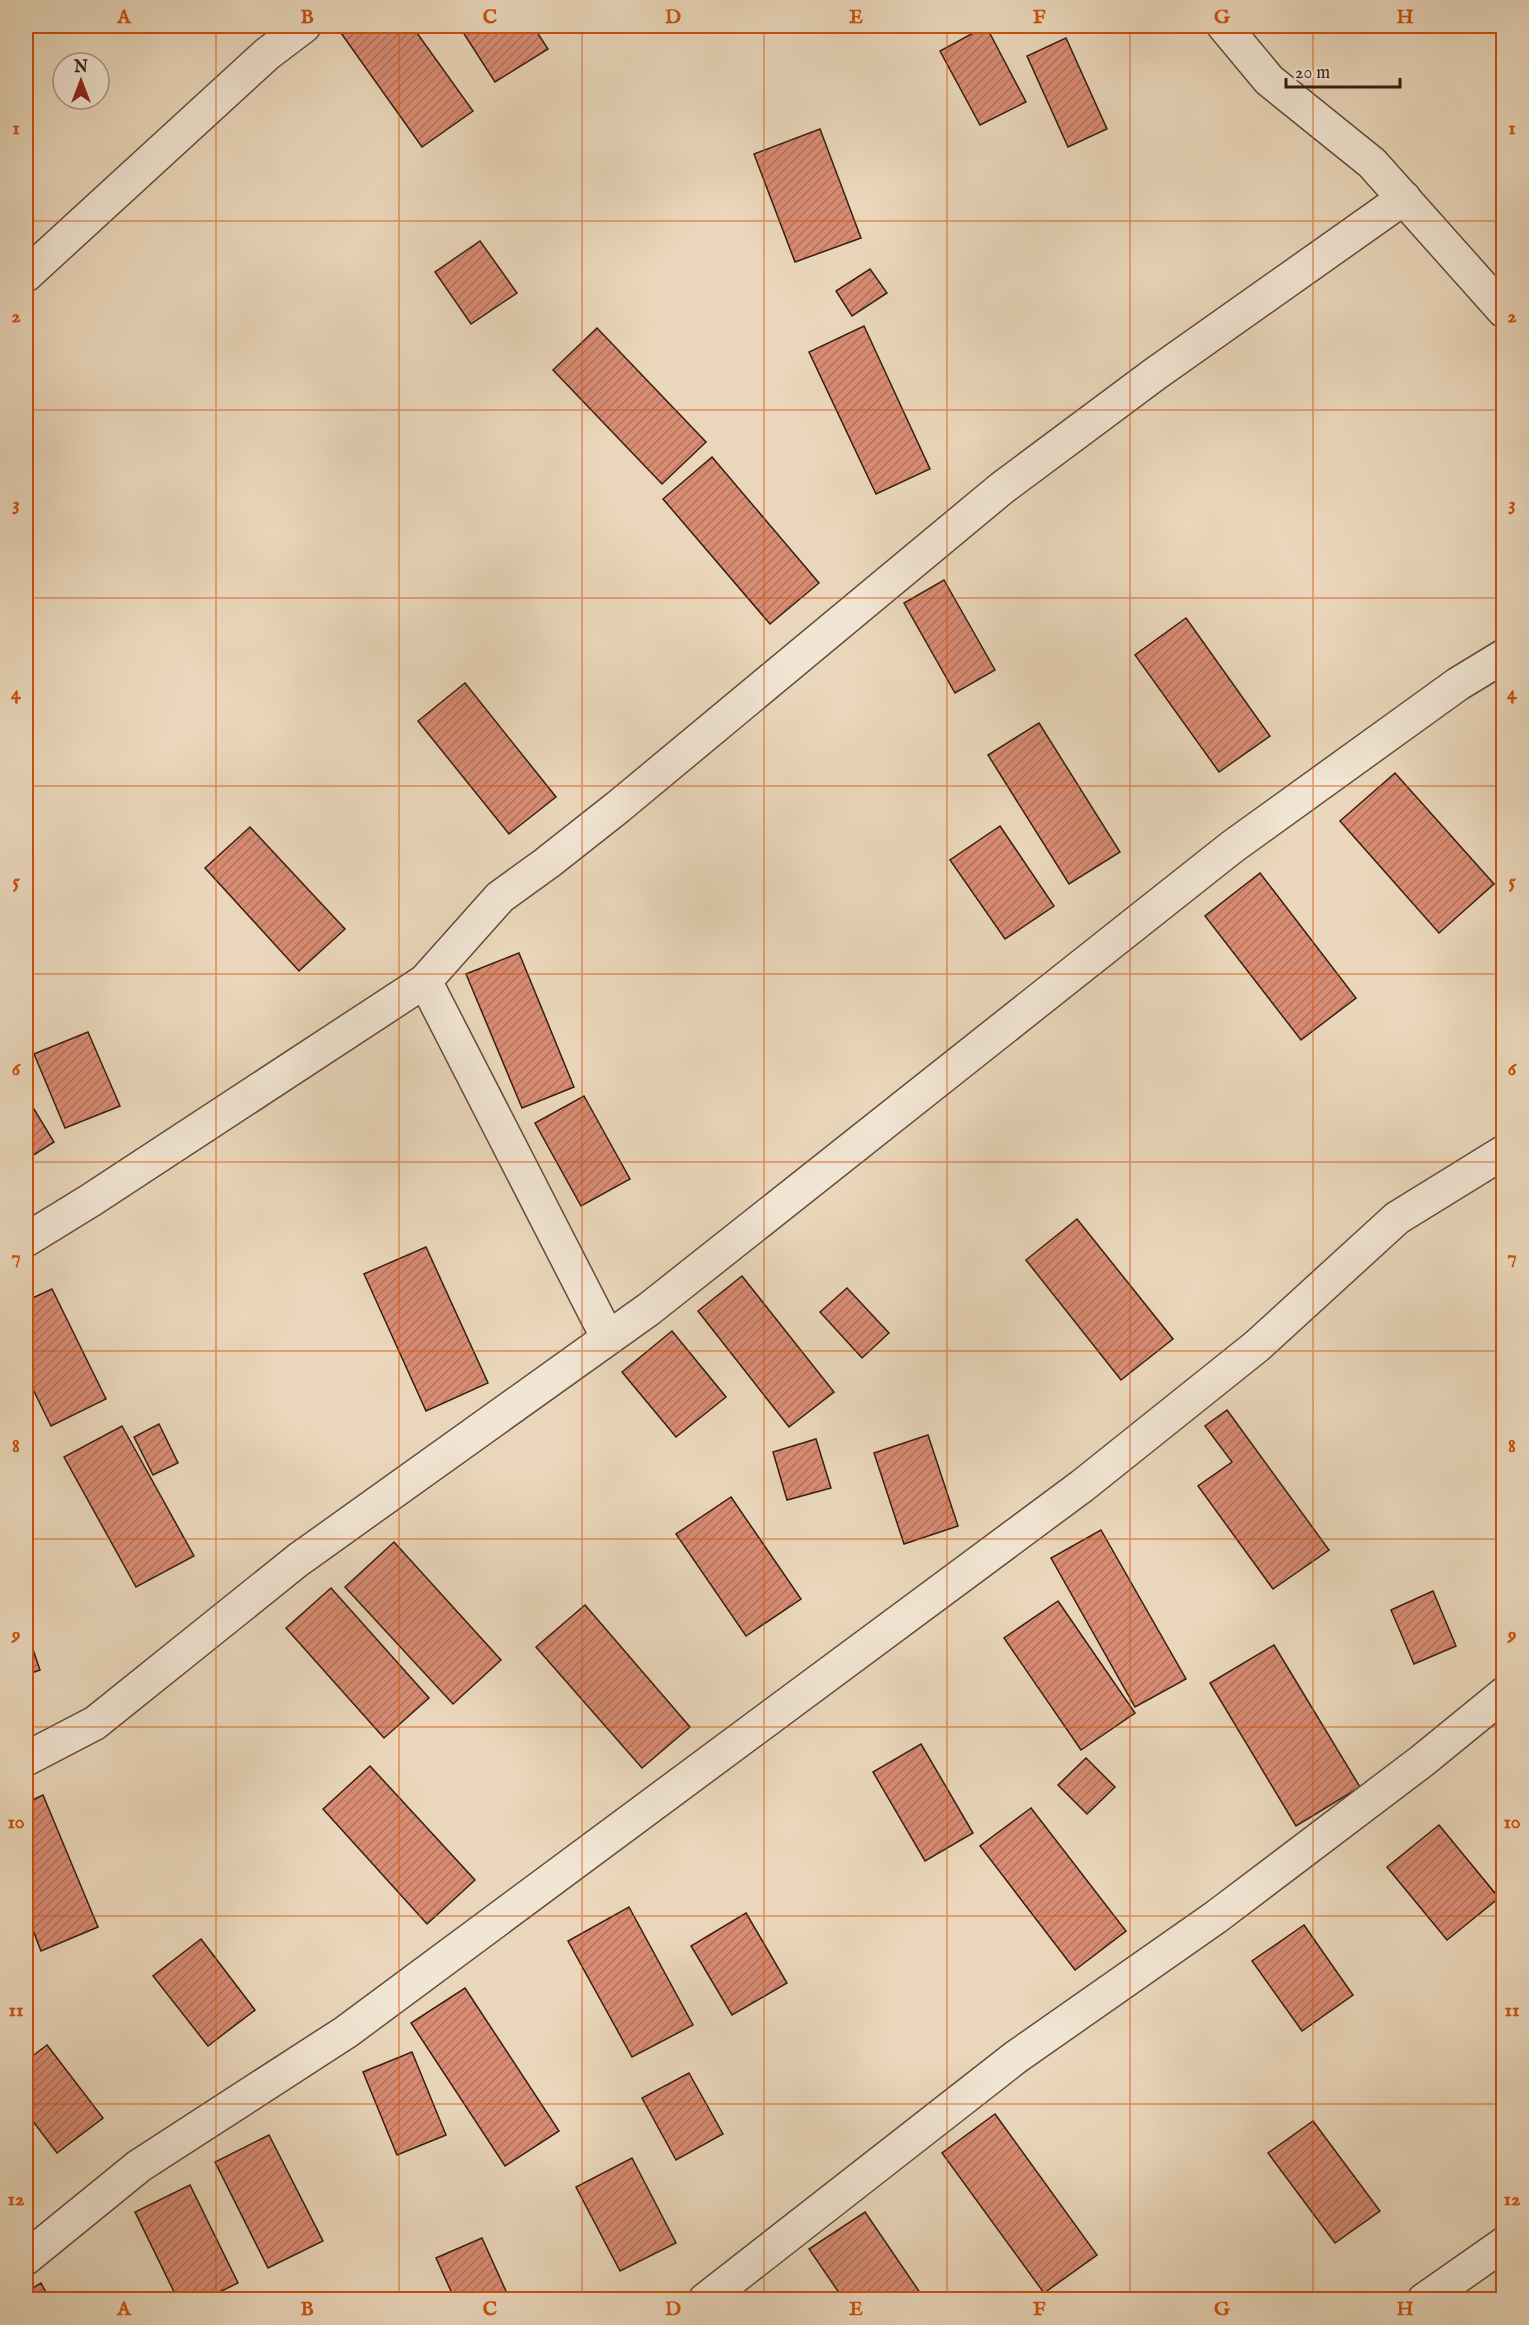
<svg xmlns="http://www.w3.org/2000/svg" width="1529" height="2325" font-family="'IM FELL English',serif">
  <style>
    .building { fill: url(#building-hatch); stroke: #371e12; stroke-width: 1.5 }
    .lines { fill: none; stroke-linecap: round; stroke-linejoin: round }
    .minor-casing { stroke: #644c3c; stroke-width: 36 }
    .minor { stroke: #f1e5d3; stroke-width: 33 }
    .grid { fill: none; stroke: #cd500d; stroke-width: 1.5; stroke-opacity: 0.55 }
    .neatline { fill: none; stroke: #cd500d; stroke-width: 2 }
    .grid-label { font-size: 20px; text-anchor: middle; font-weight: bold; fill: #cd500d }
  </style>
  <defs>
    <pattern id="building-hatch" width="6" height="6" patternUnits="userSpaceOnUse" patternTransform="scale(1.5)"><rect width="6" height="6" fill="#d98c74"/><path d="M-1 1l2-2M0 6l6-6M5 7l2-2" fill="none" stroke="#b1725e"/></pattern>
  </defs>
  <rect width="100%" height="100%" fill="#ead7bb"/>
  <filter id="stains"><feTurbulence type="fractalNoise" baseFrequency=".00333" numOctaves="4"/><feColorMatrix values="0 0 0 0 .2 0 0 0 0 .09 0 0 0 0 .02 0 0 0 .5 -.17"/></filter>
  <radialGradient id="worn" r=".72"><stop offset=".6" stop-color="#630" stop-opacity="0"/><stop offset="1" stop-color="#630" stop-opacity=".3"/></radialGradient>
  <!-- building -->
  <g class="building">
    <polygon points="336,26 412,26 473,111 422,147"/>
    <polygon points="459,26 533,26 548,49 495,82"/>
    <polygon points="986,26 1026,102 980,125 940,51"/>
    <polygon points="1066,38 1107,129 1068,147 1027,56"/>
    <polygon points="820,129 861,238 795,262 754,154"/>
    <polygon points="480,241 517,293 471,324 435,272"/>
    <polygon points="870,269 887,293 852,316 836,291"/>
    <polygon points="864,326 930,469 876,494 809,352"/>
    <polygon points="597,328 706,442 662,484 553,370"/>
    <polygon points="712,457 819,583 770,624 663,499"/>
    <polygon points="944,580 995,670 955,693 904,603"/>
    <polygon points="1186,618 1270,736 1219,772 1135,655"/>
    <polygon points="465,683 556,797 509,834 418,721"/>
    <polygon points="1039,723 1120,852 1069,884 988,755"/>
    <polygon points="1395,773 1494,884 1439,933 1340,821"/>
    <polygon points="1000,826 1054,906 1005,939 950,860"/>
    <polygon points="250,827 345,929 299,971 205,868"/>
    <polygon points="1260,873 1356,998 1301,1040 1205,916"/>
    <polygon points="519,953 574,1087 522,1108 466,974"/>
    <polygon points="88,1032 120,1106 65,1128 34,1054"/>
    <polygon points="26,1096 54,1142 26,1160"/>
    <polygon points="584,1096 630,1179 581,1206 535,1123"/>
    <polygon points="1077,1219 1173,1339 1121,1380 1026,1260"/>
    <polygon points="426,1247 488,1383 426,1411 364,1274"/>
    <polygon points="742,1276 834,1392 789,1427 698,1311"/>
    <polygon points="847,1288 889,1333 862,1358 820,1312"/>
    <polygon points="52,1289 106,1399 51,1426 26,1375 26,1301"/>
    <polygon points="672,1331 726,1397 676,1437 622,1372"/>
    <polygon points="1227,1410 1329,1550 1273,1589 1198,1486 1232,1462 1205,1426"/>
    <polygon points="159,1424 178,1463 153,1475 134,1437"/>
    <polygon points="122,1426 194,1556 136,1587 64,1457"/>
    <polygon points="928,1435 958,1526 904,1544 874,1453"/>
    <polygon points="816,1439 831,1488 787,1500 773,1452"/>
    <polygon points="731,1497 801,1599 746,1636 676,1534"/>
    <polygon points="1101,1530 1186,1679 1135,1707 1051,1558"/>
    <polygon points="394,1542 501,1660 453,1704 345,1587"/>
    <polygon points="331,1588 429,1698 384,1738 286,1628"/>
    <polygon points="1433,1591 1456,1646 1414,1664 1391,1610"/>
    <polygon points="1058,1601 1135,1713 1081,1750 1004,1638"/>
    <polygon points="585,1605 690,1727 642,1768 536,1647"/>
    <polygon points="26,1629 40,1670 26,1675"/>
    <polygon points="1274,1645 1360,1787 1296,1826 1210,1683"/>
    <polygon points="921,1744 973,1833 925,1861 873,1772"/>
    <polygon points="1086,1758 1115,1787 1087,1814 1058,1785"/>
    <polygon points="370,1766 475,1880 427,1924 323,1809"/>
    <polygon points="43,1795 98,1927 41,1951 26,1912 26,1803"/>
    <polygon points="1031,1808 1126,1931 1075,1970 980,1846"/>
    <polygon points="1439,1825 1499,1898 1447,1940 1387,1867"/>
    <polygon points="629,1907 693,2025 632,2057 568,1941"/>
    <polygon points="746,1913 787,1983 732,2015 691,1946"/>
    <polygon points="1304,1925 1353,1995 1302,2031 1252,1961"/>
    <polygon points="201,1939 255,2010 208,2046 153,1976"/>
    <polygon points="465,1988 559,2131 505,2166 411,2023"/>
    <polygon points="47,2045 103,2118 57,2153 26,2112 26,2061"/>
    <polygon points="412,2052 446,2135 397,2155 363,2072"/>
    <polygon points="689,2073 723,2134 676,2160 642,2098"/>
    <polygon points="995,2114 1097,2255 1044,2293 942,2153"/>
    <polygon points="1313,2121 1380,2211 1335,2243 1268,2153"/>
    <polygon points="269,2135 323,2241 268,2268 215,2162"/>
    <polygon points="632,2158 676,2243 620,2271 576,2187"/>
    <polygon points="190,2185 238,2283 203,2300 178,2300 135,2212"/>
    <polygon points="865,2212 925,2300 844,2300 809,2249"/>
    <polygon points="482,2238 510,2300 455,2300 436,2258"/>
    <polygon points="41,2283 50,2300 26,2300 26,2292"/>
  </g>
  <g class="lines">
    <defs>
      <g id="minor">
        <polyline points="1224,26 1269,80 1372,163 1504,311"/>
        <polyline points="26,275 267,54 304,26"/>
        <polyline points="425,981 500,897 547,863 618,807 1002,488 1155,374 1404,198"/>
        <polyline points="26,1240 91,1200 425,981 608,1338"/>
        <polyline points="26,1759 95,1723 298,1560 649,1309 1232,847 1458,684 1504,656"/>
        <polyline points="26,2258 139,2166 346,2032 1082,1486 1257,1346 1397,1218 1504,1152"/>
        <polyline points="705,2300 1016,2057 1216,1917 1422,1761 1504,1694"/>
        <polyline points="1424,2300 1504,2244"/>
      </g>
    </defs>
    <!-- minor casing -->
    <use href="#minor" class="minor-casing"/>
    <!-- minor -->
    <use href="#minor" class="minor"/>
  </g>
  <!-- grid -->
  <path class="grid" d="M216,26V2300M399,26V2300M582,26V2300M764,26V2300M947,26V2300M1130,26V2300M1313,26V2300M26,221H1504M26,410H1504M26,598H1504M26,786H1504M26,974H1504M26,1162H1504M26,1351H1504M26,1539H1504M26,1727H1504M26,1916H1504M26,2104H1504"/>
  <!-- margin -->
  <rect width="1529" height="2325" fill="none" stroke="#ead7bb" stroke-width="66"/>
  <!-- north arrow -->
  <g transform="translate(81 81)"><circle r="28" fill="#f1e5d3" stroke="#a79586" stroke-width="1.5"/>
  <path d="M0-4.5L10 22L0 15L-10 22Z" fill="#8f2418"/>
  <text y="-9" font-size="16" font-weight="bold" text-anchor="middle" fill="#371e12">N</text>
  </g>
  <!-- scale -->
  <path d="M1286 78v9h114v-9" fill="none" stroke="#371e12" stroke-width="3"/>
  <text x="1295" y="78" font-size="18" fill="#371e12" stroke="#f1e5d3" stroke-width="4.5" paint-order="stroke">20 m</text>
  <rect x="33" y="33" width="1463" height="2259" class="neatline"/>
  <g class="grid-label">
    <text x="124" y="23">A</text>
    <text x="307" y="23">B</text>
    <text x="490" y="23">C</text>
    <text x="673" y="23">D</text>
    <text x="856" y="23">E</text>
    <text x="1039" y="23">F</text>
    <text x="1222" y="23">G</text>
    <text x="1405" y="23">H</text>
    <text x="16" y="134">1</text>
    <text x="1512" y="134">1</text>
    <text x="16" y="322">2</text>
    <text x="1512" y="322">2</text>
    <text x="16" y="510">3</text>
    <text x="1512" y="510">3</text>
    <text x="16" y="699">4</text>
    <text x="1512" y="699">4</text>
    <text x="16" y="887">5</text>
    <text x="1512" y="887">5</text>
    <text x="16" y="1075">6</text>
    <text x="1512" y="1075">6</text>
    <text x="16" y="1263">7</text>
    <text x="1512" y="1263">7</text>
    <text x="16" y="1452">8</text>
    <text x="1512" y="1452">8</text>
    <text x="16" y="1640">9</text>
    <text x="1512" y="1640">9</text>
    <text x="16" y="1828">10</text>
    <text x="1512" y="1828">10</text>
    <text x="16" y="2016">11</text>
    <text x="1512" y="2016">11</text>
    <text x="16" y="2205">12</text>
    <text x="1512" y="2205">12</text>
    <text x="124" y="2315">A</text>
    <text x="307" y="2315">B</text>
    <text x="490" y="2315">C</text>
    <text x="673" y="2315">D</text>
    <text x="856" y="2315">E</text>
    <text x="1039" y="2315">F</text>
    <text x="1222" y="2315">G</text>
    <text x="1405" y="2315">H</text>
  </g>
  <rect width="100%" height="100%" filter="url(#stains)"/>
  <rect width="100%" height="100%" fill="url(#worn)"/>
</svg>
